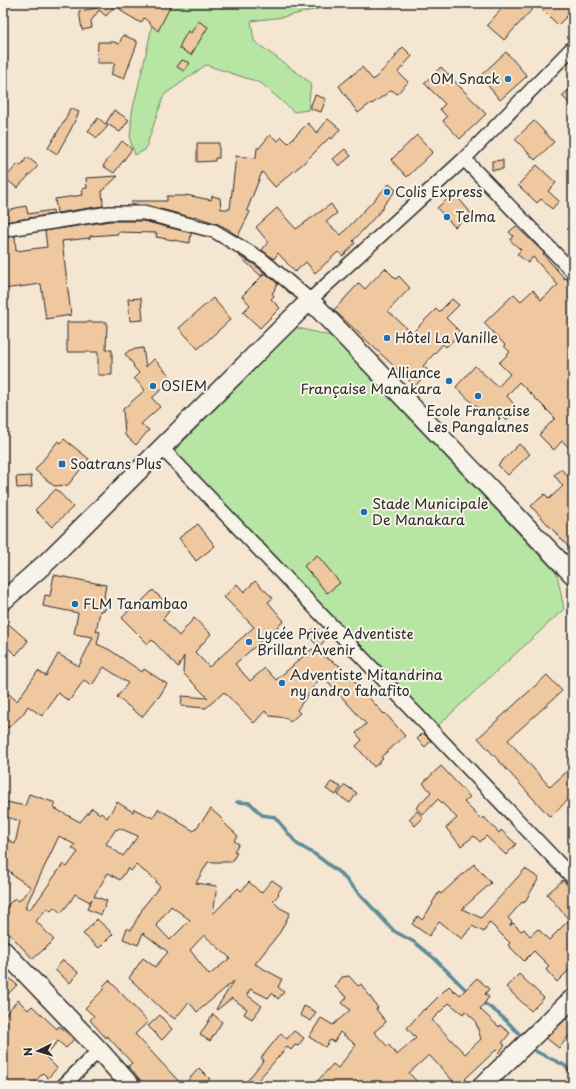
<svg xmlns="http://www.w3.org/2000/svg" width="576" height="1089" font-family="'Playpen Sans',sans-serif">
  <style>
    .green { fill: #b7e5a3; stroke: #718867 }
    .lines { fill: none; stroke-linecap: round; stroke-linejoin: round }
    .stream { stroke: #5e8c98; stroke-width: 3.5 }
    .building { fill: #f0c8a0; stroke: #2b2b2b; fill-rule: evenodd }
    .street-casing { stroke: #2b2b2b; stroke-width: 16 }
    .secondary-casing { stroke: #2b2b2b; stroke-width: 21 }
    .street { stroke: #f7f3e8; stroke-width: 13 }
    .secondary { stroke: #f7f3e8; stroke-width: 18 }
    .poi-dot { fill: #1f6fb2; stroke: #f7f3e8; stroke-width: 1.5 }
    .labels { text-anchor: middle; stroke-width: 4; stroke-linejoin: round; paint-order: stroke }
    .poi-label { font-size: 14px; fill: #2b2b2b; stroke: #f7f3e8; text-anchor: start }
  </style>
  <rect width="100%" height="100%" fill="#f5e6d2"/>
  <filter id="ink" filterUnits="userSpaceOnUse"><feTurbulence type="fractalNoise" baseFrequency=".025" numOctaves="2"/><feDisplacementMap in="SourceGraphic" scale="8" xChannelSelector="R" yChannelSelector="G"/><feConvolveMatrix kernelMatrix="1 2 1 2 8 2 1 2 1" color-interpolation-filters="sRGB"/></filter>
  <g filter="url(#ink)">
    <!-- green -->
    <g class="green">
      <polygon points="156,3 344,3 283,17 251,21 254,41 311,83 308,110 294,112 261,83 206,65 164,95 145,150 135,155 130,140 132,112 148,45"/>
      <polygon points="294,327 331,336 557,574 564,609 431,732 174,451"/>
    </g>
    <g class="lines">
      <!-- stream -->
      <g class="stream">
        <polyline points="237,802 250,803 262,815 275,817 297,844 316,855 341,874 394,931 414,942 435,959 469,993"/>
        <path d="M480,1001C498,1011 510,1024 524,1039"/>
        <polyline points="531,1046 537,1052 564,1065 573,1074"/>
      </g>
    </g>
    <!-- building -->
    <g class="building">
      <polygon points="91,3 172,3 158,31 144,18 141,23 124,13 116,5 106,16 99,10 91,21 92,28 82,30 79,11 97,8"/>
      <polygon points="507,3 568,3 573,8 573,10 558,25 537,4 504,40 487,25"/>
      <polygon points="198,21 208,27 191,55 179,48 182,41 188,31 191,33"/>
      <polygon points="123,35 137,41 137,44 124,79 111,74 115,63 97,63 98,42 114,42 119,44"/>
      <polygon points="403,47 412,56 398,72 408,82 397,94 392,90 372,104 371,103 358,113 339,86 362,67 373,80 396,57 395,56"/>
      <polygon points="506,52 527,76 500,100 480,76"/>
      <polygon points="182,60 190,63 184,71 177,67"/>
      <polygon points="441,67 486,114 460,139 443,121 447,117 440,109 445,104 424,83"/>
      <polygon points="573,86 573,107 562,96"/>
      <polygon points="315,95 326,99 321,112 311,109 311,105"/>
      <polygon points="70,108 79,112 70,131 57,154 48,148 63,123 64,123"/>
      <polygon points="114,110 129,120 120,132 106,123"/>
      <polygon points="98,118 108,126 97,138 88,131"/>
      <polygon points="328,119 340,129 332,139 330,137 306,161 275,187 262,172 247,210 250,212 238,236 230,231 230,230 218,224 194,216 194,218 146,205 132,205 132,201 167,201 167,196 186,196 186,195 211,200 212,196 220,198 221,209 230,209 236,156 256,158 257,148 259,148 270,135 278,141 282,137 288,143 308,123 317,133"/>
      <polygon points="534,121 554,142 535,160 515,139"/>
      <polygon points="417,135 433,152 407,177 391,160"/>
      <polygon points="122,141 132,149 114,173 103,166"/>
      <polygon points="197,143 219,143 219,158 215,158 215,161 197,162"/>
      <polygon points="345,149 351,156 339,166 333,159"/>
      <polygon points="27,157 35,163 38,166 17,188 5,178 18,164 21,166"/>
      <polygon points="503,160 503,169 492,170 492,161"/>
      <polygon points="537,165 556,183 548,191 559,201 552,209 541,199 537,203 518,185"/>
      <polygon points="118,176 102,191 103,206 57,213 55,199 83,195 82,189 87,188 86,178"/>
      <polygon points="389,184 396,190 383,206 384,207 353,241 355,243 343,256 338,252 315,273 306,262 295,272 278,253 274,259 262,250 268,242 256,227 277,208 296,229 331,204 337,213 326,222 341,235"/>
      <polygon points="454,193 471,213 455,227 437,208"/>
      <polygon points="26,206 28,214 53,210 54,214 5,222 3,220 11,209"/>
      <polygon points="110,221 143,221 191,233 190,243 156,237 157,233 118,232 118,234 90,236 90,238 62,241 71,315 46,319 41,284 3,289 3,238 15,236 16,251 47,247 45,231"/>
      <polygon points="516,226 544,253 543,254 565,279 566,278 573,286 573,451 562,441 554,450 539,435 555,418 519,382 507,396 518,409 506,420 495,408 487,417 456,387 475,366 498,387 510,374 499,363 510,352 504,346 505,345 484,323 514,294 521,301 533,290 541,300 558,285 533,257 528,263 517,254 521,250 510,240 513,236 509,232"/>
      <polygon points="236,253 256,266 264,272 261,276"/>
      <polygon points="385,268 396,279 399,276 410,288 388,311 412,333 436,309 439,312 452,299 459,305 446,318 461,333 446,347 443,344 423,366 429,371 415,386 334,310 359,283 365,289"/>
      <polygon points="265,273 278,284 274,289 275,290 272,293 274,296 271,299 280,308 260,328 243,312 250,305 242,296"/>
      <polygon points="141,298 143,320 130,321 128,299"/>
      <polygon points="213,298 231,319 198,349 179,328"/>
      <polygon points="67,322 107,322 106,350 112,350 112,375 98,375 98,352 67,352"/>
      <polygon points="143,348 146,367 154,359 173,379 152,398 160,407 141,424 149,430 136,445 125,435 123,409 145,390 134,378 139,373 133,366 134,365 125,354 130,350"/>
      <polygon points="64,439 89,459 68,485 54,486 35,470 58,441 61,443"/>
      <polygon points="519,444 530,454 508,475 498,465"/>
      <polygon points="561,469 571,480 573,477 573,552 531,506 545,494 549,499 563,486 554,475"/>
      <polygon points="31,476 32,487 17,488 16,477"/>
      <polygon points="56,489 73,507 52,527 35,510"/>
      <polygon points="198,524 215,546 196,561 179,538"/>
      <polygon points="317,555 340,583 327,593 304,566"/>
      <polygon points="54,575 106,585 104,597 107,601 105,610 100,611 96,632 97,631 100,632 97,644 110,650 142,672 144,669 167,684 159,697 158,697 142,717 117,697 128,683 104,667 92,685 84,680 69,701 58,693 42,716 28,706 23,714 8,728 3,723 3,689 17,701 38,671 46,676 58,654 79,666 93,637 74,634 78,613 43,606 45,595 50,596"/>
      <polygon points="255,581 273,598 268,602 284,621 235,664 250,681 265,668 276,680 312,649 340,666 384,714 385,713 405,736 381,757 383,759 374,767 356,746 362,740 356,733 366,724 322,675 297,710 300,713 290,722 287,718 270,716 265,711 254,723 224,692 206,708 181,706 182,696 208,698 183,673 184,656 178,667 152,640 148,644 122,618 133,606 135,608 153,590 164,601 161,604 169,611 163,619 179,636 194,618 211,634 195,652 209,667 254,627 224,597 237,584 244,592"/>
      <polygon points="3,619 28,641 16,655 3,644"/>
      <polygon points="315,627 327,638 319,647 307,635"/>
      <polygon points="547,675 562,691 508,740 550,787 573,766 573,795 550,817 478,738"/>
      <polygon points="423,733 431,741 425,747 417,739"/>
      <polygon points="441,766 470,797 464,802 482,820 484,817 499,833 501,830 516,844 506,855 486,836 480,842 474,836 461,846 446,828 457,818 438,799 423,815 416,808 431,792 423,783"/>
      <polygon points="331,782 341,787 336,795 326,789"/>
      <polygon points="345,785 357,793 350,803 338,795"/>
      <path d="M29,794L56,803L54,808L80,822L92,808L100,814L101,813L107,818L117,802L133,812L134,809L153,818L158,809L178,820L177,821L194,831L211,809L223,820L222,821L238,836L234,841L239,844L234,851L237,852L232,862H208L196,883L217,886L213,914L238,888L241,891L249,882L261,893L272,880L282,887L278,893L279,894L273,901L280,908L290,913L280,932L255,964L282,979L278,987L284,992L278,999L272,993L268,998L250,989L247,995L262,1006L252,1019L244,1014L247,1009L232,998L217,1010L216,1009L234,981L197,1012L189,1002L175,1019L165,1012L129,978L143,958L155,967L168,952L143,933L138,945L123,939L127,928L131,930L144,906L160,886L156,883L157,881L136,865L131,871L128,868L120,880L108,873L94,896L107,901L101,915L87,909L92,899L90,902L75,894L70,902L61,913L54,907L51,911L47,908L36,921L54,940L33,959L3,927V910L15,898L19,901L31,887L11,874L12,873L3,867V836L15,844L20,821L3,816L7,802L25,806ZM119,828L138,836L123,856L106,844L116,829L117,830ZM59,836L75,845L72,848L78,852L67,867L63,864L35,904V903L29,910L25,908ZM171,906L190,920L170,940L156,925ZM204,935L230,958L209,975L190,950Z"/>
      <polygon points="417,811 423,818 415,826 409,819"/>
      <polygon points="474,864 491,883 462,909 481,918 525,869 539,878 524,903 522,902 508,918 512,922 510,926 513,923 521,931 524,929 530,936 538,929 549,940 569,920 547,894 563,880 573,892 573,966 557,982 546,970 549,966 534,951 524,961 508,945 510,943 489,922 484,932 472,926 462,939 439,922 429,936 412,924 418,916 422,920 433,904 432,903 439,892 441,894"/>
      <polygon points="97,919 113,934 99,948 83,934"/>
      <polygon points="63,960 78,972 70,983 55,970"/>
      <polygon points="3,972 17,985 3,999"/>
      <polygon points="519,974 544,998 531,1011 506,987"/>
      <path d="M349,976L358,986L361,984L378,1008L376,1009L386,1022L374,1032L387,1046L389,1045L397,1055L416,1038L407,1028L424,1009L425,1010L449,986L455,992L456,991L460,995L477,978L489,989L485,994L489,997L480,1009L499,1027L500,1025L510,1033L502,1043L505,1045L499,1053L496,1050L465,1079L472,1086H446L453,1081L429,1055L409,1073L421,1086H313L333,1064L338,1068L356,1045L340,1032L334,1042L330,1040L325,1047L309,1037L321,1018L333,1025L350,1010L342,1003L347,997L335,987L342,977ZM449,1003L463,1014L465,1011L475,1020L481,1039L465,1054L432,1020Z"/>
      <polygon points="109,980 148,1022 135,1034 183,1086 146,1086 128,1066 132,1063 107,1036 106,1038 90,1020 94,1016 85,1008 105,988 103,986"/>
      <polygon points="18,1000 28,1010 32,1006 57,1029 59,1026 74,1039 66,1048 58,1041 45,1056 57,1068 48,1078 43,1073 31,1086 3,1086 3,1017"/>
      <polygon points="304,1006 316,1012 311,1021 300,1015"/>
      <polygon points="213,1014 222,1022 210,1041 200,1035"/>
      <polygon points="160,1015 172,1029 162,1040 148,1026"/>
      <polygon points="566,1019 573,1025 573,1031 559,1048 546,1038"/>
      <polygon points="294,1031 304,1038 298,1046 295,1045 291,1050 287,1047 253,1086 243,1086 264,1060 261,1058 281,1033 287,1039"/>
      <polygon points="199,1068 210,1079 202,1086 183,1086"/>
    </g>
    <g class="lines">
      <defs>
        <g id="street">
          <polyline points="464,159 573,272"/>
          <polyline points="3,230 109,213 144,213 214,231 261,259 310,300 464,159 573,47"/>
          <polyline points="161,447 573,878"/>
          <polyline points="63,1086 99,1050"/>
        </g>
        <g id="secondary">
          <polyline points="3,601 48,561 310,300 573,575"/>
          <polyline points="3,950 99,1050 131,1086"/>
          <polyline points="482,1086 573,998"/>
        </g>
      </defs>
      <!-- street casing -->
      <use href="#street" class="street-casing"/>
      <!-- secondary casing -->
      <use href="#secondary" class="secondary-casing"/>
      <!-- street -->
      <use href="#street" class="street"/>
      <!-- secondary -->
      <use href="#secondary" class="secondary"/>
    </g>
  </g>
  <!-- markers -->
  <g class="poi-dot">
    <circle cx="508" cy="79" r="4"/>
    <circle cx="387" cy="192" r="4"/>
    <circle cx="447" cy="217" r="4"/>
    <circle cx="387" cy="338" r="4"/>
    <circle cx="449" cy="381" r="4"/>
    <circle cx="153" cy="386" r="4"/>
    <circle cx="478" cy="396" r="4"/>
    <rect x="58" y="460" width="8" height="8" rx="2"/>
    <circle cx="364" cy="512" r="4"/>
    <circle cx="75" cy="604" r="4"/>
    <circle cx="249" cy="642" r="4"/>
    <circle cx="282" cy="683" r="4"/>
  </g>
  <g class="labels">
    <!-- poi labels -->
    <g class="poi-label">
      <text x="500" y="84" text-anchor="end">OM Snack</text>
      <text x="395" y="197">Colis Express</text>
      <text x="455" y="222">Telma</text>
      <text x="395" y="343">Hôtel La Vanille</text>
      <text x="441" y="378" text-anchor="end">Alliance<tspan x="441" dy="16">Française Manakara</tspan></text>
      <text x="161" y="391">OSIEM</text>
      <text x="478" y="416" text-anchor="middle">Ecole Française<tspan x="478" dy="16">Les Pangalanes</tspan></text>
      <text x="70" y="469">Soatrans Plus</text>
      <text x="372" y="509">Stade Municipale<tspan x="372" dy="16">De Manakara</tspan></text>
      <text x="83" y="609">FLM Tanambao</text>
      <text x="257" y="639">Lycée Privée Adventiste<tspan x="257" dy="16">Brillant Avenir</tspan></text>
      <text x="290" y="680">Adventiste Mitandrina<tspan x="290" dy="16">ny andro fahafito</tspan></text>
    </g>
  </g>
  <!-- margin -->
  <rect width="576" height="1089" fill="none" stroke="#f7f3e8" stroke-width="16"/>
  <rect x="8" y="8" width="560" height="1073" fill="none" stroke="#2b2b2b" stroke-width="1.5" filter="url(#ink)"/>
  <!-- north arrow -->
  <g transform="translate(38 1051) rotate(265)" stroke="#f7f3e8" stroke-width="3" paint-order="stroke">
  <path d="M0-3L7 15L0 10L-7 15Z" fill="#2b2b2b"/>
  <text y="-6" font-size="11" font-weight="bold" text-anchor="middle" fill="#2b2b2b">N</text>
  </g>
</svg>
